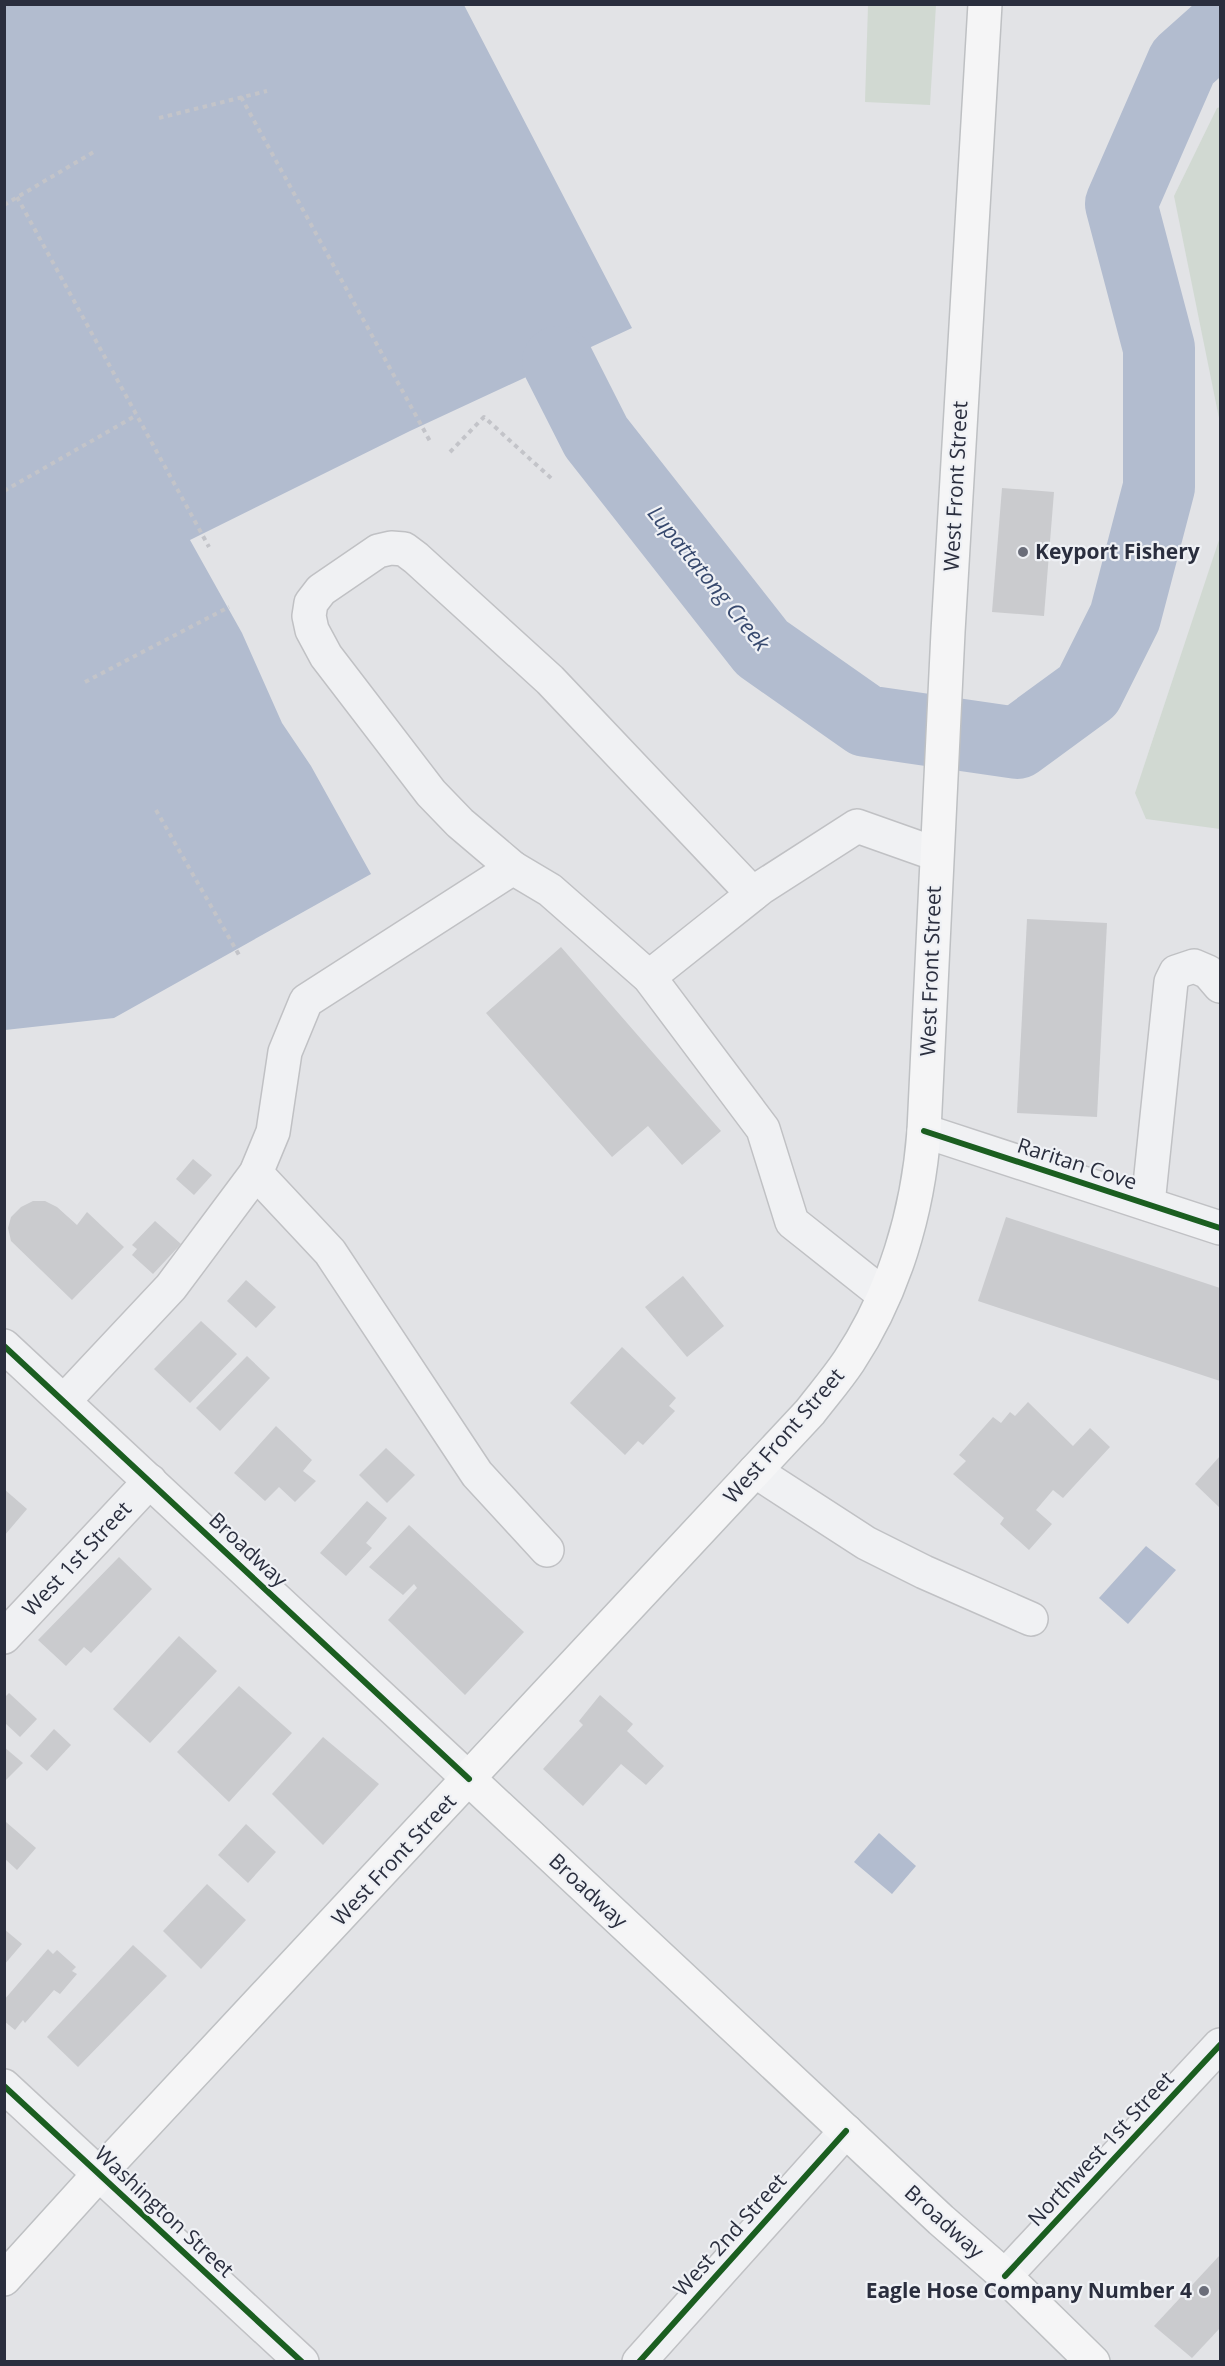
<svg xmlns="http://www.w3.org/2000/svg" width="1225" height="2366" font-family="'Open Sans',sans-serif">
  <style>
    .green { fill: #d1d9d2 }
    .water { fill: #b2bccf }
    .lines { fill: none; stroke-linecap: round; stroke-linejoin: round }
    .river { stroke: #b2bccf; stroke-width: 72 }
    .building { fill: #cacbce }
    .minor-casing { stroke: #c0c1c4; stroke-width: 36 }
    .major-casing { stroke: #bec0c3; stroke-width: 36 }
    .path { stroke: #c3c4c9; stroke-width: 4; stroke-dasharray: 4.5 4.5; stroke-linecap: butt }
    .minor { stroke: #f0f1f3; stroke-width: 33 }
    .major { stroke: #f5f5f6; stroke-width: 33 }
    .cycleway-casing { stroke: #eff1f5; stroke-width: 10 }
    .cycleway { stroke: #1b5e20; stroke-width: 6 }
    .poi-dot { fill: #6a6d79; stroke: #eff1f5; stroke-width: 2 }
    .labels { text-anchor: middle; stroke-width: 4.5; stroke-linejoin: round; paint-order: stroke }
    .street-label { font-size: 21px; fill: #2a2e3e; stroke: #eff1f5 }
    .poi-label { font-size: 21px; font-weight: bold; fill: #2a2e3e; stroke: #eff1f5; text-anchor: start }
    .water-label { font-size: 22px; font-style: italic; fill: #37496e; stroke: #eff1f5 }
  </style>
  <rect width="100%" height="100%" fill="#e2e3e6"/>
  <!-- green -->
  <g class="green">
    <polygon points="868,5 936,5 930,105 865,102"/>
    <polygon points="1220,107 1220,423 1174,196 1217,108"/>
    <polygon points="1220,537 1220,829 1146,819 1135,793"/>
  </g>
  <!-- water -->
  <g class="water">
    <polygon points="4,5 464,5 632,328 410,431 190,540 242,633 282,723 311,766 371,874 114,1018 5,1030"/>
    <polygon points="1146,1546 1176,1570 1128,1624 1099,1598"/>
    <polygon points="879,1833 916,1866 892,1894 854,1862"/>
  </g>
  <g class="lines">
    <!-- river -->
    <polyline class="river" points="558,362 596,437 762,648 866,721 1017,743 1088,691 1125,617 1159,487 1159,348 1121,204 1183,62 1220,29"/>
  </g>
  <!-- building -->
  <g class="building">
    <polygon points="1002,488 1054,492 1044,616 992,612"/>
    <polygon points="1027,919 1107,923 1097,1117 1017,1113"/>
    <polygon points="561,947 721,1131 682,1165 648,1126 612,1157 486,1013"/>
    <polygon points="193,1159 212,1175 194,1195 176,1179"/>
    <polygon points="33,1201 45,1201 57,1207 77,1225 87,1212 124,1247 72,1300 11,1241 8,1228 11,1217 21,1207"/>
    <polygon points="1006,1217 1220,1288 1220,1381 978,1301"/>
    <polygon points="155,1221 181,1244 153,1274 132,1255 137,1249 132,1245"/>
    <polygon points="683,1276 724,1326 687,1357 645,1307"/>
    <polygon points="246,1280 276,1307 256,1328 227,1301"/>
    <polygon points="201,1321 237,1354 190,1403 154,1369"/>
    <polygon points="622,1347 676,1398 669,1406 675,1411 643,1445 638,1441 625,1455 570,1403"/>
    <polygon points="247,1356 270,1378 220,1431 196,1408"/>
    <polygon points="1028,1402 1073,1446 1090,1428 1110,1447 1063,1498 1053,1490 1036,1510 1052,1524 1029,1550 1000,1524 1004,1518 953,1474 966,1461 959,1455 993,1417 1001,1423 1010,1412 1015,1416"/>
    <polygon points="276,1426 312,1460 303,1471 316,1481 295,1502 279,1487 265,1501 234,1473"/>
    <polygon points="386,1448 415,1475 387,1503 359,1475"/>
    <polygon points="1220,1456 1220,1508 1195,1484"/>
    <polygon points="4,1489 27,1509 4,1536"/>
    <polygon points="367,1501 387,1518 366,1543 372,1548 346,1576 320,1553"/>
    <polygon points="409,1525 524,1632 465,1695 388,1620 417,1588 414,1584 403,1595 369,1567"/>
    <polygon points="119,1557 152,1589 91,1653 84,1647 66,1666 38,1640"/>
    <polygon points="179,1636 217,1671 150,1743 113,1709"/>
    <polygon points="239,1686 292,1733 229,1802 177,1752"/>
    <polygon points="9,1693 37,1719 20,1737 4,1722 4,1698"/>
    <polygon points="600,1695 633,1724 627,1731 664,1766 646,1785 621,1764 583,1806 543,1769 583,1725 579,1721"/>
    <polygon points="54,1729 71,1745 47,1771 30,1756"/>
    <polygon points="323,1737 379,1784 323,1845 272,1794"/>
    <polygon points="4,1747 23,1763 4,1782"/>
    <polygon points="6,1822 36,1848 17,1870 4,1858"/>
    <polygon points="246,1824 276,1852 248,1883 218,1855"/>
    <polygon points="207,1884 246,1920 201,1969 163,1931"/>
    <polygon points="4,1929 22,1944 4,1965"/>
    <polygon points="133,1945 167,1976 78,2067 47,2037"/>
    <polygon points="48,1949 53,1954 57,1950 76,1967 72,1971 77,1974 60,1994 54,1990 25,2023 23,2020 15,2030 4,2021 4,2000"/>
    <polygon points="1220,2255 1220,2328 1192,2358 1154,2326"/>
  </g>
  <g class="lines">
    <defs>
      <g id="minor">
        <polyline points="513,868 460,823 431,793 326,656 312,630 309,616 311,603 321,590 378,551 391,548 404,549 416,558 550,680 753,894"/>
        <polyline points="649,977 762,887 857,826 936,854"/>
        <polyline points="924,1131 1220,1228"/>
        <polyline points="256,1173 330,1252 477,1474 547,1550"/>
        <polyline points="1148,1204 1171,982 1176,972 1194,966 1208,972 1220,986"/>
        <polyline points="4,1346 469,1779"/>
        <polyline points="64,1401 171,1287 256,1173 273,1132 285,1052 306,1001 513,868 550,890 649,977 763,1129 792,1222 884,1295"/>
        <polyline points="755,1471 866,1543 924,1572 1031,1619"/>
        <polyline points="4,1637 150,1481"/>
        <polyline points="4,2086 302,2362"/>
        <polyline points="1005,2276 1220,2045"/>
        <polyline points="639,2362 846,2131"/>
      </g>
      <g id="major">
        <polyline points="469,1779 941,2220 1005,2276 1093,2362"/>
        <path d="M4,2279L99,2174L810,1412C823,1395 837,1379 849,1361C894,1293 918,1212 924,1131L948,632L985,4"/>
      </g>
    </defs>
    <!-- minor casing -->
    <use href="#minor" class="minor-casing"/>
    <!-- major casing -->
    <use href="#major" class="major-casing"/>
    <!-- path -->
    <g class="path">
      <polyline points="241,97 431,443"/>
      <polyline points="159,118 267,91"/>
      <polyline points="17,197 209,547"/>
      <polyline points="4,205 97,150"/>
      <polyline points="450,452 484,417 552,479"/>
      <polyline points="4,491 137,415"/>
      <polyline points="85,682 229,607"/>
      <polyline points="156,810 239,955"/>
    </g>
    <!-- minor -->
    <use href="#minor" class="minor"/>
    <!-- major -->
    <use href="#major" class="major"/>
    <defs>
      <g id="cycleway">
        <polyline points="924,1131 1220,1228"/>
        <polyline points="4,1346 469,1779"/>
        <polyline points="4,2086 302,2362"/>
        <polyline points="1005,2276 1220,2045"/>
        <polyline points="639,2362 846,2131"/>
      </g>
    </defs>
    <!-- cycleway casing -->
    <use href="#cycleway" class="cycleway-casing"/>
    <!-- cycleway -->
    <use href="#cycleway" class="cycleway"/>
  </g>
  <!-- markers -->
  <g class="poi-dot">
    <circle cx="1023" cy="552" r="6"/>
    <circle cx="1204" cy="2291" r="6"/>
  </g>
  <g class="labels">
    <!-- street labels -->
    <g class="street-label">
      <text transform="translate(956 486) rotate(-87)" y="7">West Front Street</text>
      <text transform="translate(931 971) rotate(-88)" y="7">West Front Street</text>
      <text transform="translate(1077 1164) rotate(18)" y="7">Raritan Cove</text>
      <text transform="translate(784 1436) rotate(-49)" y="7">West Front Street</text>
      <text transform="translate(248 1550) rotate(43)" y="7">Broadway</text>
      <text transform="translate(77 1559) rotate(-47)" y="7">West 1st Street</text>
      <text transform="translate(394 1860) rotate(-47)" y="7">West Front Street</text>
      <text transform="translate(588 1891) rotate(43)" y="7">Broadway</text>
      <text transform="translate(1101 2149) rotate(-47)" y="7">Northwest 1st Street</text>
      <text transform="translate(164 2212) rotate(43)" y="7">Washington Street</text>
      <text transform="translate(944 2222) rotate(42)" y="7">Broadway</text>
      <text transform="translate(730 2235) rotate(-48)" y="7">West 2nd Street</text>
    </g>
    <!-- poi labels -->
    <g class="poi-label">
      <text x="1035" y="559">Keyport Fishery</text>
      <text x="1192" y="2298" text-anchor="end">Eagle Hose Company Number 4</text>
    </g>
    <!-- water labels -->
    <g class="water-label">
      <text transform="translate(709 578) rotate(51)" y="8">Lupattatong Creek</text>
    </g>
  </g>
  <!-- border -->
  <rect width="1225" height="2366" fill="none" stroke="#2a2e3e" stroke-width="12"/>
</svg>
